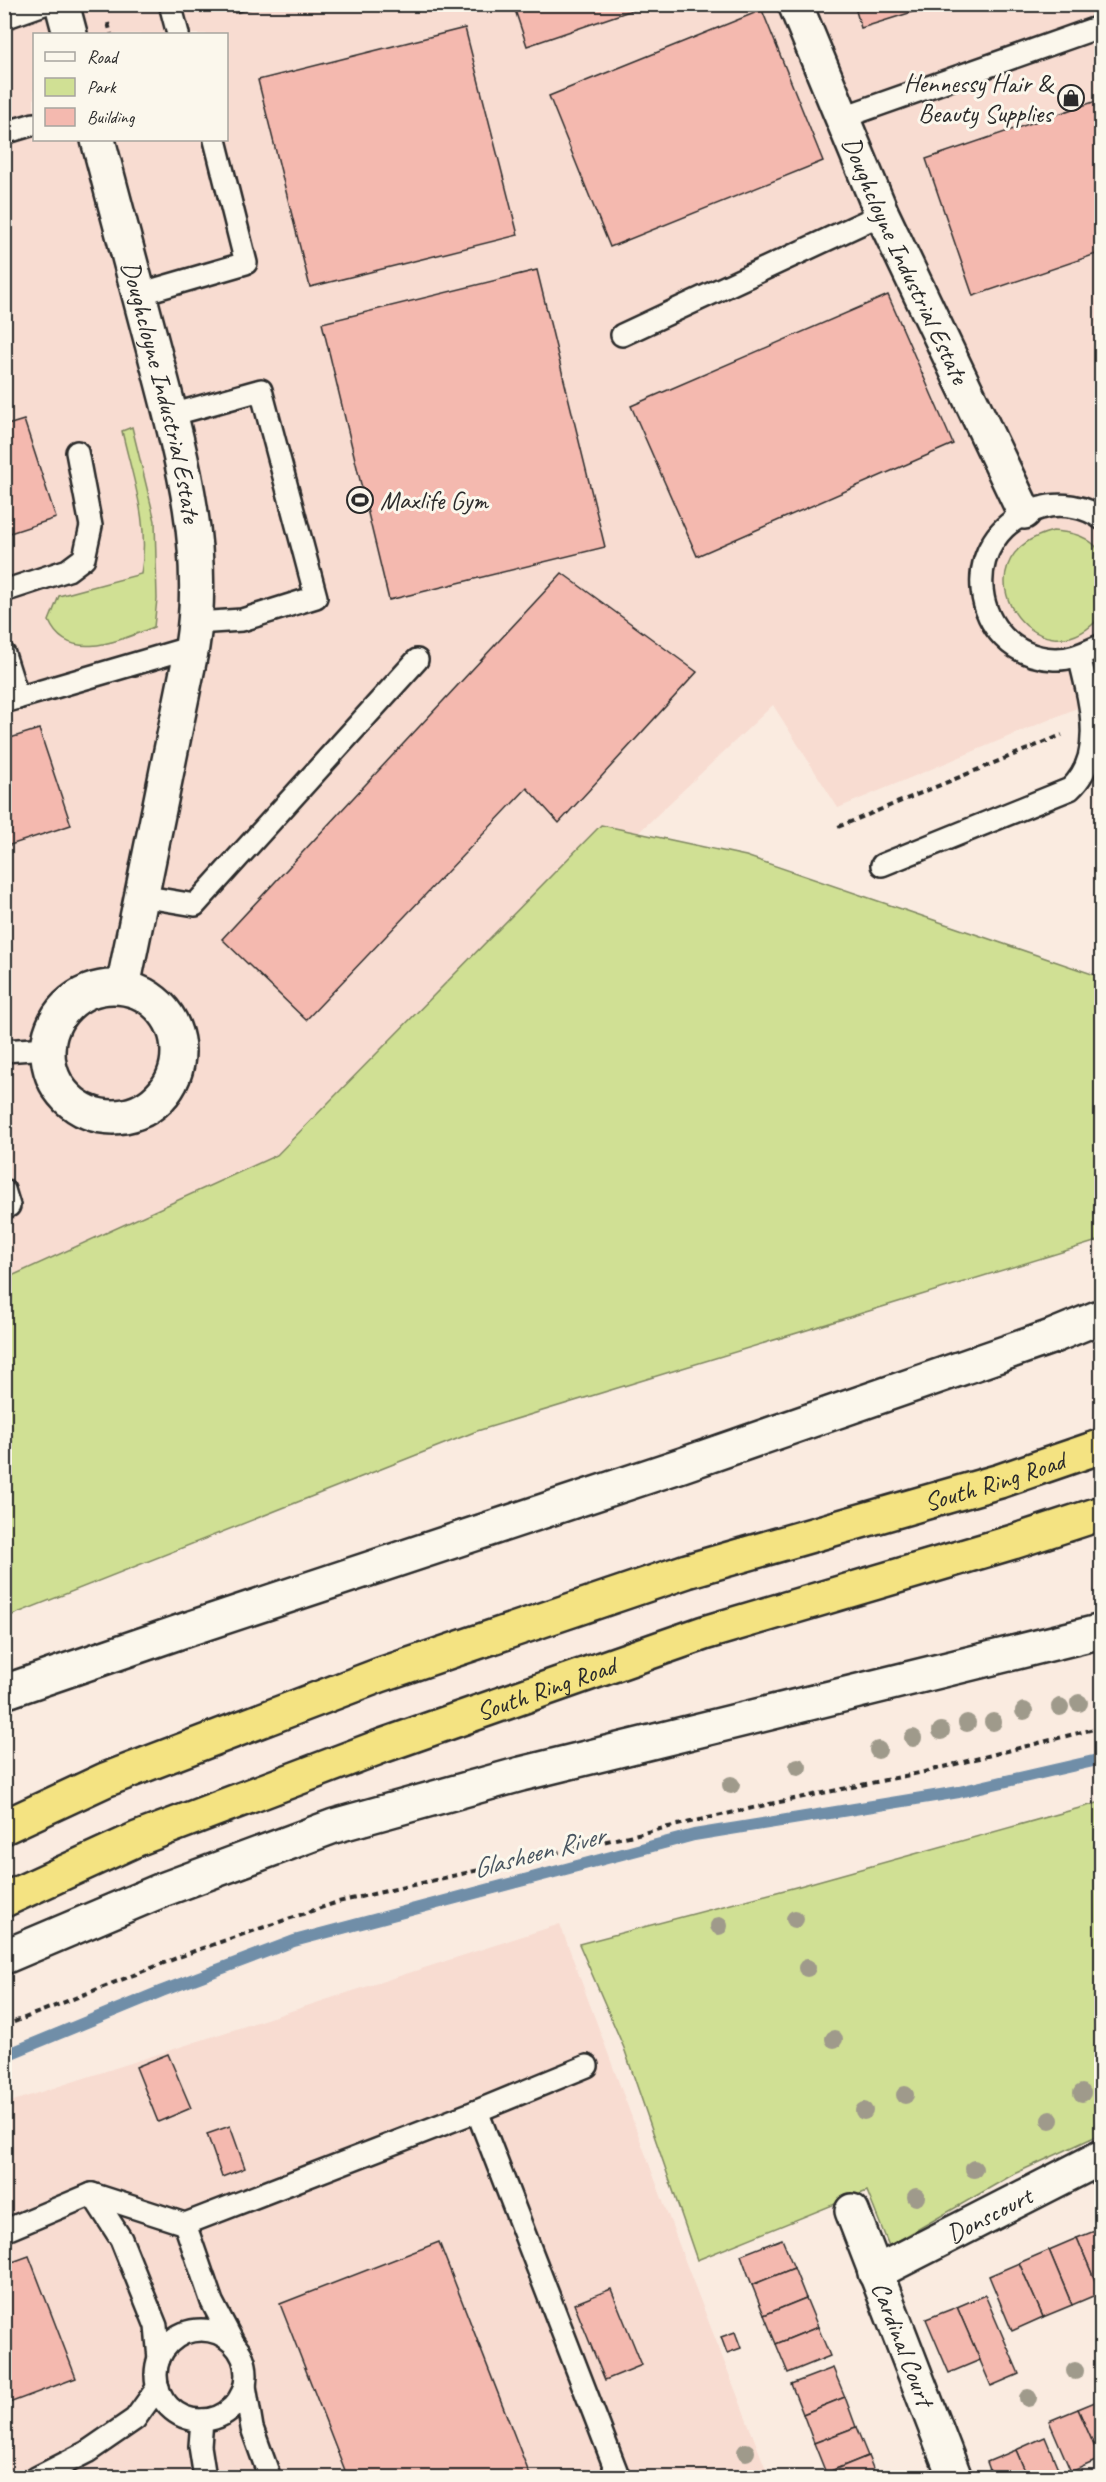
<svg xmlns="http://www.w3.org/2000/svg" width="1106" height="2482" font-family="Caveat,sans-serif">
  <style>
    .built { fill: #f8dcd1; fill-rule: evenodd }
    .green { fill: #d0e094; stroke: #7e8660; stroke-width: 1.5 }
    .lines { fill: none; stroke-linecap: round; stroke-linejoin: round }
    .stream { stroke: #708ea8; stroke-width: 12 }
    .building { fill: #f4b9af; stroke: #2b2b2b; stroke-width: 1.5 }
    .lane-casing { stroke: #2b2b2b; stroke-width: 26 }
    .street-casing { stroke: #2b2b2b; stroke-width: 38 }
    .secondary-casing { stroke: #2b2b2b; stroke-width: 38 }
    .highway-casing { stroke: #2b2b2b; stroke-width: 38 }
    .path { stroke: #2b2b2b; stroke-width: 4; stroke-dasharray: 6 4.5; stroke-linecap: butt }
    .lane { stroke: #fbf7ec; stroke-width: 21 }
    .street { stroke: #fbf7ec; stroke-width: 33 }
    .secondary { stroke: #fbf7ec; stroke-width: 33 }
    .highway { stroke: #f4e382; stroke-width: 33 }
    .tree { fill: #9f9a8b }
    .labels { text-anchor: middle; stroke-width: 6; stroke-linejoin: round; paint-order: stroke }
    .poi-label { font-size: 26px; fill: #2b2b2b; stroke: #fbf7ec; text-anchor: end }
    .street-label { font-size: 26px; fill: #2b2b2b; stroke: #fbf7ec }
    .water-label { font-size: 27px; font-style: italic; fill: #48545f; stroke: #fbf7ec }
  </style>
  <rect width="100%" height="100%" fill="#faebe0"/>
  <filter id="ink" filterUnits="userSpaceOnUse"><feTurbulence type="fractalNoise" baseFrequency=".0167" numOctaves="2"/><feDisplacementMap in="SourceGraphic" scale="12" xChannelSelector="R" yChannelSelector="G"/><feConvolveMatrix kernelMatrix="1 2 1 2 8 2 1 2 1" color-interpolation-filters="sRGB"/></filter>
  <g filter="url(#ink)">
    <!-- built -->
    <g class="built">
      <path d="M4,5H1101V698L838,808L773,705L637,834L601,825L277,1156L5,1279ZM34,34H226V140H34Z"/>
      <polygon points="560,1924 687,2266 769,2477 5,2477 4,2104"/>
    </g>
    <!-- green -->
    <g class="green">
      <path d="M132,427L155,521L157,599L154,627C122,639 68,665 49,621L59,596L141,574C150,524 133,480 122,431Z"/>
      <path d="M1053,531C1072,532 1090,536 1101,553V616C1037,690 949,558 1053,531Z"/>
      <polygon points="601,825 746,856 1101,977 1101,1240 477,1431 5,1618 5,1279 277,1155"/>
      <polygon points="1101,1802 1101,2134 1014,2174 889,2246 867,2191 697,2260 624,2048 579,1944 796,1887"/>
    </g>
    <g class="lines">
      <!-- stream -->
      <polyline class="stream" points="4,2056 162,1991 294,1941 694,1835 959,1792 1102,1759"/>
    </g>
    <!-- building -->
    <g class="building">
      <polygon points="233,4 266,4 235,13"/>
      <polygon points="513,4 650,4 527,46"/>
      <polygon points="854,4 938,4 861,28"/>
      <polygon points="762,10 823,161 610,247 549,96"/>
      <polygon points="465,28 518,235 310,287 258,80"/>
      <polygon points="1102,99 1102,252 973,296 926,159"/>
      <polygon points="537,270 605,547 389,600 322,323"/>
      <polygon points="888,295 953,444 697,556 631,406"/>
      <polygon points="24,420 56,518 4,535 4,426"/>
      <polygon points="562,573 697,672 559,823 527,788 306,1020 222,939"/>
      <polygon points="39,729 71,825 4,847 4,740"/>
      <polygon points="168,2054 191,2108 158,2122 136,2067"/>
      <polygon points="230,2126 245,2168 222,2177 207,2134"/>
      <polygon points="1102,2228 1102,2292 1100,2293 1077,2238"/>
      <polygon points="1077,2238 1100,2293 1072,2305 1049,2250"/>
      <polygon points="782,2239 794,2268 752,2285 741,2255"/>
      <polygon points="439,2242 531,2478 348,2478 280,2304"/>
      <polygon points="1049,2250 1072,2305 1043,2317 1019,2263"/>
      <polygon points="29,2256 76,2378 4,2405 4,2265"/>
      <polygon points="1019,2263 1043,2317 1012,2331 989,2276"/>
      <polygon points="794,2268 806,2298 764,2315 752,2285"/>
      <polygon points="611,2289 642,2365 605,2380 574,2304"/>
      <polygon points="985,2295 1019,2374 991,2386 957,2307"/>
      <polygon points="806,2298 818,2327 776,2344 764,2315"/>
      <polygon points="957,2307 980,2360 949,2373 926,2319"/>
      <polygon points="818,2327 830,2356 788,2373 776,2344"/>
      <polygon points="735,2332 741,2348 727,2353 721,2337"/>
      <polygon points="833,2368 845,2397 803,2414 791,2384"/>
      <polygon points="845,2397 856,2427 814,2443 803,2414"/>
      <polygon points="1102,2399 1102,2459 1100,2459 1078,2409"/>
      <polygon points="1078,2409 1100,2459 1071,2472 1049,2421"/>
      <polygon points="856,2427 868,2456 826,2473 814,2443"/>
      <polygon points="1045,2437 1062,2478 1028,2478 1016,2450"/>
      <polygon points="1016,2450 1028,2478 993,2478 987,2462"/>
      <polygon points="868,2456 877,2478 828,2478 826,2473"/>
    </g>
    <g class="lines">
      <defs>
        <g id="lane">
          <polyline points="170,4 178,34"/>
          <polyline points="4,18 44,4"/>
          <polyline points="841,118 1102,26"/>
          <polyline points="4,133 34,124"/>
          <polyline points="139,294 246,263 215,140"/>
          <polyline points="622,335 882,214"/>
          <polyline points="171,415 261,390 316,597 242,620 196,623"/>
          <path d="M1102,519C1086,506 1060,502 1041,508C952,532 969,655 1054,659C1071,660 1086,652 1102,645"/>
          <polyline points="4,591 68,570 84,558 91,526 77,452"/>
          <polyline points="4,654 18,698"/>
          <polyline points="4,702 192,647"/>
          <path d="M882,865L1070,789C1106,756 1090,701 1079,656"/>
          <polyline points="141,896 195,905 417,660"/>
          <polyline points="4,1051 47,1048"/>
          <polyline points="4,1190 9,1206"/>
          <polyline points="477,2111 619,2478"/>
          <polyline points="92,2194 121,2239 156,2326 159,2359"/>
          <polyline points="185,2224 212,2302 234,2344"/>
          <polyline points="4,2231 92,2194 185,2224 477,2111 587,2066"/>
          <circle cx="201" cy="2375" r="45"/>
          <polyline points="245,2386 252,2428 270,2478"/>
          <polyline points="202,2420 200,2446 205,2478"/>
          <polyline points="36,2478 87,2452 135,2419 158,2387"/>
        </g>
        <g id="street">
          <polyline points="62,4 70,34"/>
          <path id="s1" d="M795,4L882,214L1024,512"/>
          <path id="s2" d="M98,140C117,211 136,283 155,355C180,451 208,547 192,647L123,987"/>
          <circle cx="113" cy="1052" r="65"/>
          <path id="s3" d="M852,2211L955,2478"/>
          <path id="s4" d="M875,2273L1102,2157"/>
        </g>
        <g id="secondary">
          <polyline points="4,1692 188,1629 682,1465 1051,1337 1102,1316"/>
          <polyline points="4,1957 162,1890 334,1826 521,1774 1102,1631"/>
        </g>
        <g id="highway">
          <path id="s5" d="M4,1827L105,1780L380,1675L687,1571L1000,1481L1102,1446"/>
          <path id="s6" d="M4,1900L137,1839L382,1746L704,1633L1013,1542L1102,1513"/>
        </g>
      </defs>
      <!-- lane casing -->
      <use href="#lane" class="lane-casing"/>
      <!-- street casing -->
      <use href="#street" class="street-casing"/>
      <!-- secondary casing -->
      <use href="#secondary" class="secondary-casing"/>
      <!-- highway casing -->
      <use href="#highway" class="highway-casing"/>
      <!-- path -->
      <g class="path">
        <polyline points="108,23 111,34"/>
        <polyline points="838,827 1062,735"/>
        <polyline points="4,2026 197,1950 338,1902 770,1804 924,1772 1102,1727"/>
      </g>
      <!-- lane -->
      <use href="#lane" class="lane"/>
      <!-- street -->
      <use href="#street" class="street"/>
      <!-- secondary -->
      <use href="#secondary" class="secondary"/>
      <!-- highway -->
      <use href="#highway" class="highway"/>
    </g>
    <!-- trees -->
    <g class="tree">
      <circle cx="1079" cy="1703" r="9"/>
      <circle cx="1060" cy="1707" r="9"/>
      <circle cx="1024" cy="1711" r="9"/>
      <circle cx="993" cy="1722" r="9"/>
      <circle cx="967" cy="1723" r="9"/>
      <circle cx="941" cy="1731" r="9"/>
      <circle cx="913" cy="1738" r="9"/>
      <circle cx="878" cy="1750" r="9"/>
      <circle cx="798" cy="1767" r="9"/>
      <circle cx="731" cy="1785" r="9"/>
      <circle cx="795" cy="1919" r="9"/>
      <circle cx="719" cy="1926" r="9"/>
      <circle cx="807" cy="1968" r="9"/>
      <circle cx="834" cy="2039" r="9"/>
      <circle cx="1082" cy="2093" r="9"/>
      <circle cx="905" cy="2095" r="9"/>
      <circle cx="864" cy="2111" r="9"/>
      <circle cx="1050" cy="2120" r="9"/>
      <circle cx="974" cy="2169" r="9"/>
      <circle cx="916" cy="2197" r="9"/>
      <circle cx="1075" cy="2371" r="9"/>
      <circle cx="1028" cy="2398" r="9"/>
      <circle cx="746" cy="2452" r="9"/>
    </g>
  </g>
  <!-- icons -->
  <defs>
    <symbol id="shop-ring" viewBox="-11 -11 22 22"><circle r="9.5" fill="#fbf7ec" stroke="#2b2b2b" stroke-width="1.5"/><path d="M-5-2.5h2.3a2.7 3.5 0 0 1 5.4 0H5L5.5 6h-11ZM-1.5-2.5h3a1.5 2.3 0 0 0-3 0Z" fill="#2b2b2b"/></symbol>
    <symbol id="stadium-ring" viewBox="-11 -11 22 22"><circle r="9.5" fill="#fbf7ec" stroke="#2b2b2b" stroke-width="1.5"/><path d="M0-5a6.5 5 0 1 0 0 10a6.5 5 0 1 0 0-10ZM-3.5-1.8h7v3.6h-7Z" fill="#2b2b2b"/></symbol>
  </defs>
  <g fill-rule="evenodd">
    <use href="#shop-ring" x="1056" y="83" width="30" height="30"/>
    <use href="#stadium-ring" x="345" y="485" width="30" height="30"/>
  </g>
  <g class="labels">
    <!-- poi labels -->
    <g class="poi-label">
      <text x="1052" y="92">Hennessy Hair &amp;<tspan x="1052" dy="30">Beauty Supplies</tspan></text>
      <text x="380" y="509" text-anchor="start">Maxlife Gym</text>
    </g>
    <!-- street labels -->
    <g class="street-label">
      <text dy="9" stroke="none"><textPath href="#s1" startOffset="279">Doughcloyne Industrial Estate</textPath></text>
      <text dy="9" stroke="none"><textPath href="#s2" startOffset="260">Doughcloyne Industrial Estate</textPath></text>
      <text dy="9" stroke="none"><textPath href="#s5" startOffset="1050">South Ring Road</textPath></text>
      <text dy="9" stroke="none"><textPath href="#s6" startOffset="582">South Ring Road</textPath></text>
      <text dy="9" stroke="none"><textPath href="#s4" startOffset="128">Donscourt</textPath></text>
      <text dy="9" stroke="none"><textPath href="#s3" startOffset="142">Cardinal Court</textPath></text>
    </g>
    <!-- water labels -->
    <g class="water-label">
      <text transform="translate(538 1852) rotate(-15)" y="9">Glasheen River</text>
    </g>
  </g>
  <!-- margin -->
  <rect width="1106" height="2482" fill="none" stroke="#fbf7ec" stroke-width="24"/>
  <rect x="12" y="12" width="1082" height="2458" fill="none" stroke="#2b2b2b" stroke-width="2" filter="url(#ink)"/>
  <!-- legend -->
  <rect x="33" y="33" width="195" height="108" fill="#fbf7ec" stroke="#a8a59f" stroke-width="1.5"/>
  <rect x="45" y="52" width="30" height="9" fill="#fbf7ec" stroke="#a8a59f" stroke-width="1.5"/>
  <text x="87" y="63" font-size="18" fill="#2b2b2b">Road</text>
  <rect x="45" y="78" width="30" height="18" fill="#d0e094" stroke="#a8a59f" stroke-width="1.5"/>
  <text x="87" y="93" font-size="18" fill="#2b2b2b">Park</text>
  <rect x="45" y="108" width="30" height="18" fill="#f4b9af" stroke="#a8a59f" stroke-width="1.5"/>
  <text x="87" y="123" font-size="18" fill="#2b2b2b">Building</text>
</svg>
